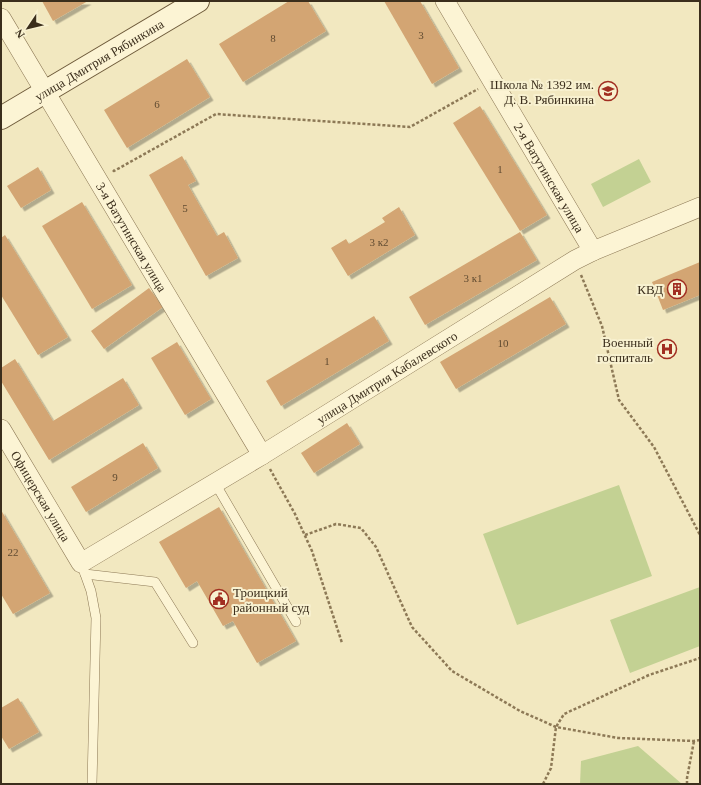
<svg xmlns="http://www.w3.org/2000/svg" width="701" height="785" font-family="'Times New Roman',serif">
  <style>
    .green { fill: #c3d193 }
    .building { fill: #d3a573; filter: url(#shadow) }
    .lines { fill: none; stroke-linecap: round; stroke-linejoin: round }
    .lane-casing { stroke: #8d7956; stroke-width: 10 }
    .street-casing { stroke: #8d7956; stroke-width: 20 }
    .secondary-casing { stroke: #6e5a3a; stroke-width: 24 }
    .path { stroke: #8d7956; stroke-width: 2.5; stroke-dasharray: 3 2; stroke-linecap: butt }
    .lane { stroke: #fcf4d4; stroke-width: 9 }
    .street { stroke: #fcf4d4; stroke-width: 19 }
    .secondary { stroke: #fcf4d4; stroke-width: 22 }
    .labels { text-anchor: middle; stroke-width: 4; stroke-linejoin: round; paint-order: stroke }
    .number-label { font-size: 11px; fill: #614c32 }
    .street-label { font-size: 13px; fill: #3b2e1c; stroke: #f8f1d0 }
    .poi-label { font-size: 13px; fill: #3b2e1c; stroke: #f8f1d0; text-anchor: end }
  </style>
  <defs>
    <filter id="shadow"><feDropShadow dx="3.5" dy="3.5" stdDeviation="0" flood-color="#0004"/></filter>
  </defs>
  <rect width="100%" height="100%" fill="#f2e8c0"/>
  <!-- green -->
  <g class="green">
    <polygon points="639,159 651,182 603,207 591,184"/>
    <polygon points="619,485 652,576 517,625 483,534"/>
    <polygon points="700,587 700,646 630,673 610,620"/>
    <polygon points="638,746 682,784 580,784 581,761"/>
  </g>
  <!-- building -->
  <g class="building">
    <polygon points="42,1 88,1 53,21"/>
    <polygon points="289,1 308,1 326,31 243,82 219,44"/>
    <polygon points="384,1 420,1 459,68 432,84"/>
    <polygon points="187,59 210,97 127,148 104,110"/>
    <polygon points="480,106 547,215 520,231 453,123"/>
    <polygon points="182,156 196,181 188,185 217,236 224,232 238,258 206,276 149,175"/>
    <polygon points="38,167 51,190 21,208 7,186"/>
    <polygon points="82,202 132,285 92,309 42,226"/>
    <polygon points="399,207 415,235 348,276 331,248 346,239 349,244 385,222 382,218"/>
    <polygon points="520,232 537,260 425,325 409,297"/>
    <polygon points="5,235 68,337 38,355 1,295 1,238"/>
    <polygon points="700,262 700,295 663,310 652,282"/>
    <polygon points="149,288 163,307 104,349 91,331"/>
    <polygon points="550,297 566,324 456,389 440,362"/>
    <polygon points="374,316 389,341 281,406 266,381"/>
    <polygon points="177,342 211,399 185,415 151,358"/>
    <polygon points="15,359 53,421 123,378 139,405 49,460 1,381 1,368"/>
    <polygon points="347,423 360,444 314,473 301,453"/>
    <polygon points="143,443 158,468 86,512 71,487"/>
    <polygon points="219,507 296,641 257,663 233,621 223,626 197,581 186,588 159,542"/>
    <polygon points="1,510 50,593 13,614 1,594"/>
    <polygon points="18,698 39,732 9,749 1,736 1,708"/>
  </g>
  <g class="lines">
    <defs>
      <g id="lane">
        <polyline points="215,483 296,622"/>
        <polyline points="81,563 91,591 96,618 92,784"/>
        <polyline points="85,574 155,582 193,643"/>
      </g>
      <g id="street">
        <path id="s1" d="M445,1L593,251"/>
        <path id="s2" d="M1,18L262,455"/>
        <path id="s3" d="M1,429L81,563L262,455L575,260L593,251L700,207"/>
      </g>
      <g id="secondary">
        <path id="s4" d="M1,118L198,1"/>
      </g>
    </defs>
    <!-- lane casing -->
    <use href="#lane" class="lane-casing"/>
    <!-- street casing -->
    <use href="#street" class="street-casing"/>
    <!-- secondary casing -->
    <use href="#secondary" class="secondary-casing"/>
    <!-- path -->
    <g class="path">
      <polyline points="113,170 114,171 216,114 410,127 478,89"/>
      <polyline points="581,275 602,326 619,400 654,447 700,535"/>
      <polyline points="270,469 295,514 312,551 342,643"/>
      <polyline points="305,535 336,524 361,528 376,547 412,627 452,671 520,711 556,727 618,738 694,741 700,740"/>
      <polyline points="543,784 551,768 556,727 564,714 649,675 700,658"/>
      <polyline points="687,784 687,778 694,741"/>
    </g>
    <!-- lane -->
    <use href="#lane" class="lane"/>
    <!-- street -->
    <use href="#street" class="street"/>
    <!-- secondary -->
    <use href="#secondary" class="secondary"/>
  </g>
  <!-- icons -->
  <defs>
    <symbol id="school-ring" viewBox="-11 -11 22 22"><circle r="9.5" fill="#f8f1d0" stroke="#a12e21" stroke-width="1.5"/><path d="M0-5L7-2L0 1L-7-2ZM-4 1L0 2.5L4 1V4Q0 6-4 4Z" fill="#a12e21"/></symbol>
    <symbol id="building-ring" viewBox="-11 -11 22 22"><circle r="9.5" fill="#f8f1d0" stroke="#a12e21" stroke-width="1.5"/><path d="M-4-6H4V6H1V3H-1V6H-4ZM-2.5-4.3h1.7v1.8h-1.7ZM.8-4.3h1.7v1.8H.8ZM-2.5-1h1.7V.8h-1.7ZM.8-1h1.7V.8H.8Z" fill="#a12e21"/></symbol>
    <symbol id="hospital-ring" viewBox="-11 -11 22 22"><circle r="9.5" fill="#f8f1d0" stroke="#a12e21" stroke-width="1.5"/><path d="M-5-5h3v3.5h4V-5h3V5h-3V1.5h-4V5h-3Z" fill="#a12e21"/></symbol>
    <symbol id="civic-ring" viewBox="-11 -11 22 22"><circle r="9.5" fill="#f8f1d0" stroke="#a12e21" stroke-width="1.5"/><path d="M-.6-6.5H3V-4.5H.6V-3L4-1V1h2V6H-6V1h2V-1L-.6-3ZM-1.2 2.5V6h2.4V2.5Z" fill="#a12e21"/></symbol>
  </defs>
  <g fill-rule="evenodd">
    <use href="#school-ring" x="597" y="80" width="22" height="22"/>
    <use href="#building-ring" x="666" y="278" width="22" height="22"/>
    <use href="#hospital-ring" x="656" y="338" width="22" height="22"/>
    <use href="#civic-ring" x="208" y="588" width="22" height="22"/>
  </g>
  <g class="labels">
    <!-- number labels -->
    <g class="number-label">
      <text x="421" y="39">3</text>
      <text x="273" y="42">8</text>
      <text x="157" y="108">6</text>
      <text x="500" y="173">1</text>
      <text x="185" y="212">5</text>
      <text x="379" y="246">3 к2</text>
      <text x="473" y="282">3 к1</text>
      <text x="503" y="347">10</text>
      <text x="327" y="365">1</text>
      <text x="115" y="481">9</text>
      <text x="13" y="556">22</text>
    </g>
    <!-- street labels -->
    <g class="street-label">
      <text dy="5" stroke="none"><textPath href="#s4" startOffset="114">улица Дмитрия Рябинкина</textPath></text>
      <text dy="5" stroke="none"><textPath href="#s1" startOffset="205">2-я Ватутинская улица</textPath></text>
      <text dy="5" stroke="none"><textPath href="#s2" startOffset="255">3-я Ватутинская улица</textPath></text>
      <text dy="5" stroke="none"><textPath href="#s3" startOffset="514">улица Дмитрия Кабалевского</textPath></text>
      <text dy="5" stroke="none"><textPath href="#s3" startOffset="78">Офицерская улица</textPath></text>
    </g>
    <!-- poi labels -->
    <g class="poi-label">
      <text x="594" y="89">Школа № 1392 им.<tspan x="594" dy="15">Д. В. Рябинкина</tspan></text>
      <text x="663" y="294">КВД</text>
      <text x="653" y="347">Военный<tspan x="653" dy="15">госпиталь</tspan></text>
      <text x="233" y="597" text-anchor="start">Троицкий<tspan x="233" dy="15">районный суд</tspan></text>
    </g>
  </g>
  <!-- border -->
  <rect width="701" height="785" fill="none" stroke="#3b2e1c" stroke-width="4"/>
  <!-- north arrow -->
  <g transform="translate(28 28) rotate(235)" stroke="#f8f1d0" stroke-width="3" paint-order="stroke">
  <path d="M0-3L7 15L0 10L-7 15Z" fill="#3b2e1c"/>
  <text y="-6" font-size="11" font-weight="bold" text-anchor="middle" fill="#3b2e1c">N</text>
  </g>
</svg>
